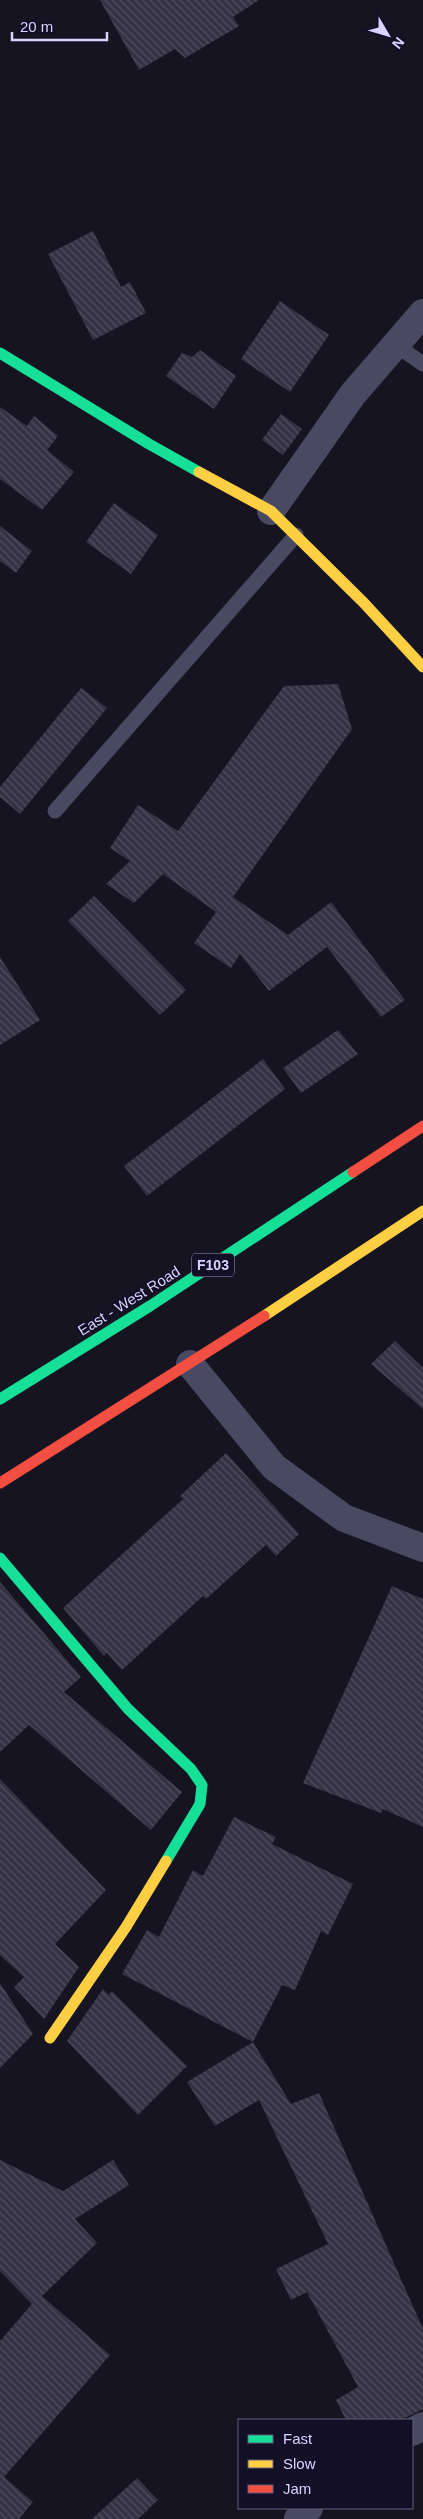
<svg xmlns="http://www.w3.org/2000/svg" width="423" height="2519" font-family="Helvetica,sans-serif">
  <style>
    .building { fill: url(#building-back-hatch) }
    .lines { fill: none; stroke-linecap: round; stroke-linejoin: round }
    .lane { stroke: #4a4962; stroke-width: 15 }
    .street { stroke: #4a4962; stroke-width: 28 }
    .fast { stroke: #16e098; stroke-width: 11 }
    .slow { stroke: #ffcf43; stroke-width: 11 }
    .jam { stroke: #f24e42; stroke-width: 11 }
    .labels { text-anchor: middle; stroke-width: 4; stroke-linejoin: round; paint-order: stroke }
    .shield { fill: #130f26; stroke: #9e99be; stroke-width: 1 }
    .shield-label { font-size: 14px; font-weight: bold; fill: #d9d4ff }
    .street-label { font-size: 15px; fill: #d9d4ff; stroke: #130f26 }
  </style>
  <defs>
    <pattern id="building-back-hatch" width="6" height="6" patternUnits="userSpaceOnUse" patternTransform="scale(1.25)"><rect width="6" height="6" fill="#343243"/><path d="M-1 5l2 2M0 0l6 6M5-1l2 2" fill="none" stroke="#514f5f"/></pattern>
  </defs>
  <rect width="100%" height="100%" fill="#161421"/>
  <!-- building -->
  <g class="building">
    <polygon points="100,0 259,0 233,17 239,26 185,58 175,49 139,70"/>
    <polygon points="93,231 121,287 130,282 146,313 93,340 48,254"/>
    <polygon points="280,301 329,335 290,392 241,359"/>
    <polygon points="200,350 236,376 214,409 166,376 182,353 192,357"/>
    <polygon points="0,407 27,426 34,416 58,436 47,450 74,472 42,510 0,479"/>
    <polygon points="281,414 302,429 283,455 262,440"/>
    <polygon points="114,503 158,535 131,574 86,542"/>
    <polygon points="0,526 32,551 16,573 0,561"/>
    <polygon points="338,684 352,729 233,897 288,935 331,902 405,1000 381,1017 327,947 269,991 240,954 231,968 194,943 216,912 163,874 134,903 106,884 130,861 110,848 138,805 178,831 284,686"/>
    <polygon points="81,688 107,708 20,814 0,797 0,787"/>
    <polygon points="94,896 186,990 160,1015 68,921"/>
    <polygon points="0,957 40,1020 0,1045"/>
    <polygon points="338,1030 358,1054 301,1093 283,1068"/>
    <polygon points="263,1059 285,1089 147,1196 124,1166"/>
    <polygon points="395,1341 423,1368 423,1409 371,1364"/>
    <polygon points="226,1453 299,1534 276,1556 266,1545 206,1599 203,1596 122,1670 107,1653 104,1656 63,1608 183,1499 180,1496"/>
    <polygon points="0,1582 81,1677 64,1692 182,1792 151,1830 29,1725 0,1752"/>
    <polygon points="392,1586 423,1599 423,1827 383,1809 381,1813 303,1783"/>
    <polygon points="0,1779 106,1890 55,1944 79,1967 44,2019 14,1987 24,1977 0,1955"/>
    <polygon points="234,1817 276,1837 272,1844 353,1884 328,1935 321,1931 295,1990 282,1985 253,2042 122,1974 147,1930 159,1937 193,1870 203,1876"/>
    <polygon points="0,1983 33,2034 0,2068"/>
    <polygon points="103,1989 109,1995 112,1991 187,2066 138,2115 67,2041"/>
    <polygon points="253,2042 291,2104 319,2093 423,2329 423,2409 401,2420 346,2420 336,2400 358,2387 307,2292 291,2300 276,2269 328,2244 259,2100 215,2126 187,2082"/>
    <polygon points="0,2160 63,2191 113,2160 129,2185 75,2219 97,2243 42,2296 110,2355 4,2477 33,2502 19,2519 0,2519 0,2341 32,2304 0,2271"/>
    <polygon points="137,2478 158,2500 138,2519 92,2519"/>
  </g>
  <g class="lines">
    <!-- lane -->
    <g class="lane">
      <polyline points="396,345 423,364"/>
      <polyline points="55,811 296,535"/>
    </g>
    <!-- street -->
    <g class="street">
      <polyline points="271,511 353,394 423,313"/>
      <polyline points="190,1364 274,1467 344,1518 423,1548"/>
      <polyline points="412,2432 423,2426"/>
      <polyline points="298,2519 309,2508"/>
    </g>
    <!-- fast -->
    <g class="fast">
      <polyline points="0,353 149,444 199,472"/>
      <polyline points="0,1399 150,1306 353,1172"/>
      <polyline points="0,1558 128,1709 191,1769 202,1785 200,1804 166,1861"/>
    </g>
    <!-- slow -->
    <g class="slow">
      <polyline points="199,472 271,511 364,603 423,667"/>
      <polyline points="264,1316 423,1211"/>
      <polyline points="50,2038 126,1927 166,1861"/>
    </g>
    <!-- jam -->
    <g class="jam">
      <polyline points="353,1172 423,1126"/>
      <polyline points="0,1483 264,1316"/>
    </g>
  </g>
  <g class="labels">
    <!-- shield labels -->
    <rect class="shield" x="192" y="1253.5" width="42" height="23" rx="4"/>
    <g class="shield-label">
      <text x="213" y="1270">F103</text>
    </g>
    <!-- street labels -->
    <g class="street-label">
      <text transform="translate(129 1301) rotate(-32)" y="5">East - West Road</text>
    </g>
  </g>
  <!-- legend -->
  <rect x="238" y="2419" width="175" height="90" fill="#130f26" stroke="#625e7d"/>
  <rect x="248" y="2435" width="25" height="8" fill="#16e098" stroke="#625e7d"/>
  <text x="283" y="2444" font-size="15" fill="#d9d4ff">Fast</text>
  <rect x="248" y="2460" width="25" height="8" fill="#ffcf43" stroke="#625e7d"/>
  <text x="283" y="2469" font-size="15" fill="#d9d4ff">Slow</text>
  <rect x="248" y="2485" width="25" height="8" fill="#f24e42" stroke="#625e7d"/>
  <text x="283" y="2494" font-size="15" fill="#d9d4ff">Jam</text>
  <!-- north arrow -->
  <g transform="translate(388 35) rotate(128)" stroke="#130f26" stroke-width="4" paint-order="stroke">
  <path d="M0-4L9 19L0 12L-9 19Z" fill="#d9d4ff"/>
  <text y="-8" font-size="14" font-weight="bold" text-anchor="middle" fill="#d9d4ff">N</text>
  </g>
  <!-- scale -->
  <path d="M12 32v8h95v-8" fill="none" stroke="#d9d4ff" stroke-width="2.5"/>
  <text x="20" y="32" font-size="15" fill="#d9d4ff" stroke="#130f26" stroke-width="4" paint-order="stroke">20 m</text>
</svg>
